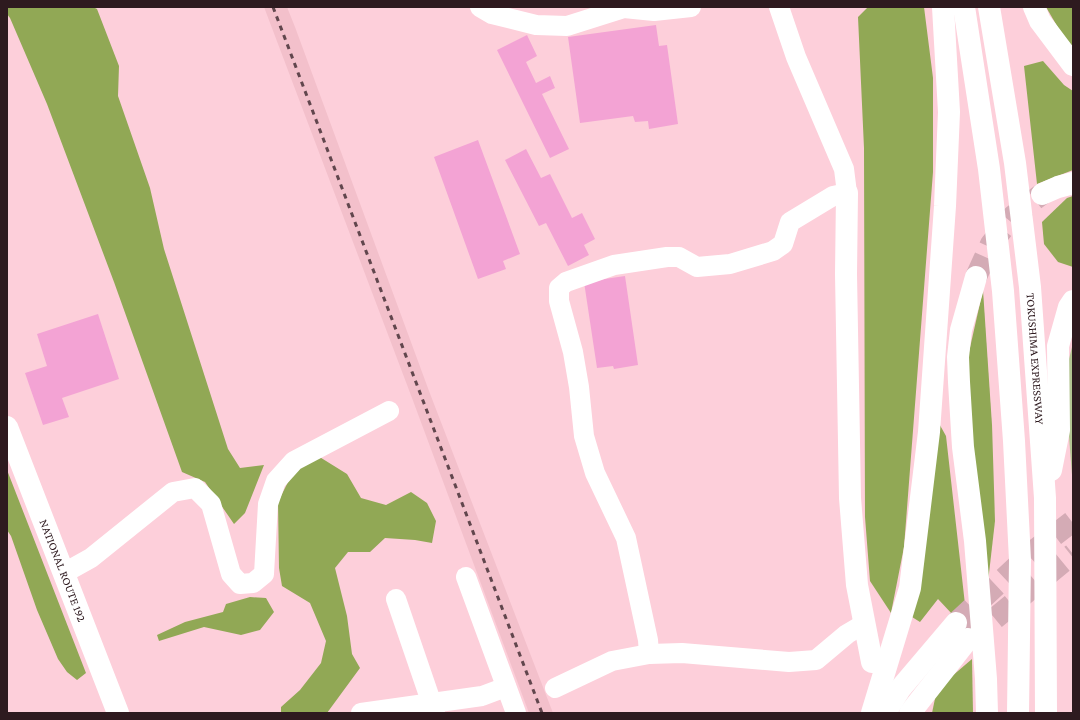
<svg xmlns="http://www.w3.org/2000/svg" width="1080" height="720" font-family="'Crimson Pro',serif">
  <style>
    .built { fill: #f3c0cb }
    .green { fill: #b4c491 }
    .forest { fill: #91a855 }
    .building { fill: #f3a3d4 }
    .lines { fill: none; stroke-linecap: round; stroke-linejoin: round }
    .highway-tunnel { stroke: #d4abb5; stroke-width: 22; stroke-dasharray: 22 11; stroke-linecap: butt }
    .street { stroke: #fff; stroke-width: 20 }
    .secondary { stroke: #fff; stroke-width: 22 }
    .highway { stroke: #fff; stroke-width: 22 }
    .rail { stroke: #61464d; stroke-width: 3; stroke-dasharray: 5 5; stroke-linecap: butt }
    .labels { text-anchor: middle; stroke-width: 4; stroke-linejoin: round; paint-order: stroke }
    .street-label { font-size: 12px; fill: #2e1a1f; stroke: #fefefe }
  </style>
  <rect width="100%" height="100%" fill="#fdcfda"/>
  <!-- built -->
  <polygon class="built" points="264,7 287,7 295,27 429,391 553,713 529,713 412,398"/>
  <!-- green -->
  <polygon class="green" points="1073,343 1073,488 1068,424 1067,367"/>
  <!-- forest -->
  <g class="forest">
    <polygon points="7,7 93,7 97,9 119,66 118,96 150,188 164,249 228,449 240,468 264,465 245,513 234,524 205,482 182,472 114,282 47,104 10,18 7,14"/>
    <polygon points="868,7 924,7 933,78 933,172 904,547 891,613 870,581 865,517 864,148 858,17"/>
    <polygon points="1046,7 1073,7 1073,49 1064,38"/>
    <polygon points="1043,61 1064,85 1073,91 1073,170 1037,184 1024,66"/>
    <polygon points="1073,196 1073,267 1058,262 1044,244 1042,222 1067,198"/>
    <polygon points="983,290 992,425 995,521 988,582 966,396 969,352"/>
    <polygon points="936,418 946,436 968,631 938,599 920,622 912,617"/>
    <polygon points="318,456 347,474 361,498 386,505 411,492 427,503 436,521 432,543 415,540 385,538 370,552 348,552 335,568 347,616 352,654 360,668 327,713 281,713 281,707 300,690 321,663 326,641 310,603 282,586 279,568 278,502 290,478 310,459"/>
    <polygon points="7,470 86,673 77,680 67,672 58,659 37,610 11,536 7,530"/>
    <polygon points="250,597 266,598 274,612 260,630 241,635 204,627 159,641 157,635 185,622 223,612 226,604"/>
    <polygon points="972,659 973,713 932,713 937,689"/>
  </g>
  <!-- building -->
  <g class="building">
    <polygon points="656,25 659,46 667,45 678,124 649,129 648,121 635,122 633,116 580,123 568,37"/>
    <polygon points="527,35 537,56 526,62 536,83 550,76 555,88 542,94 569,149 550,158 497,50"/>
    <polygon points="478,140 520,254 503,261 506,269 478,279 434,157"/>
    <polygon points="526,149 541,178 550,174 572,218 582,213 595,239 584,245 589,255 568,266 546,223 539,226 505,160"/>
    <polygon points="625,276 638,365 614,369 613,366 597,368 584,282"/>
    <polygon points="98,314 119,379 62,398 69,417 43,425 25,373 47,366 37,334"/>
  </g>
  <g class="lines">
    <!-- highway-tunnel -->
    <g class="highway-tunnel">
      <polyline points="976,277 991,244 1013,216 1042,194"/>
      <polyline points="956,623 1031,553 1073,521"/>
      <path d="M969,639C1004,612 1038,582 1073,554"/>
    </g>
    <!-- street -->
    <g class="street">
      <polyline points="480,7 492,14 536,25 567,26 624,8 654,11 691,7"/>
      <polyline points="64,573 91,558 173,492 195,488 211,504 231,574 240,584 253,583 264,574 268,504 276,481 294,461 389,411"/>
      <polyline points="466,577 516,713"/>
      <polyline points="396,599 435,713"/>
      <polyline points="649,654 648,640 626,538 595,473 584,436 579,387 573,352 559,301 559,288 566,282 614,265 667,257 679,257 697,267 730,264 773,251 783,244 790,222 833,196 847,193 844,169 796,57 779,7"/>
      <polyline points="555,688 612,661 649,654 682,653 789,662 816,660 847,634 864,624"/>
      <polyline points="361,713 482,696 506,687"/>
    </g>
    <!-- secondary -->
    <polyline class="secondary" points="847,193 846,274 850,498 857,585 872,662"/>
    <!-- highway -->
    <g class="highway">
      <polyline points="964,7 989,169 1003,291 1014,441 1020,560 1018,713"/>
      <path id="s1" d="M989,7L1015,163L1030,287L1045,498L1046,713"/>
      <polyline points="1034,7 1040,21 1073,65"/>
      <polyline points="1042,194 1058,187 1073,183"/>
      <polyline points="976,277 961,330 958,357 959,382 963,447 975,541 986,679 987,713"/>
      <path id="s2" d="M7,427L118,713"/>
      <polyline points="1051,470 1059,430 1058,346 1069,307 1073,301"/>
      <polyline points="872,713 910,588 929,432 945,206 949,112 943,7"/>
      <polyline points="885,713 900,689 956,623"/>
      <polyline points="910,713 968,639"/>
    </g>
    <!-- rail -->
    <polyline class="rail" points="273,7 542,713"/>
  </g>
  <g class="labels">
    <!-- street labels -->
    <g class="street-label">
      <text dy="4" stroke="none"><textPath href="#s1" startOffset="355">TOKUSHIMA EXPRESSWAY</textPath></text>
      <text dy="4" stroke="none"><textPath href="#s2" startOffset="154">NATIONAL ROUTE 192</textPath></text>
    </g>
  </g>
  <!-- border -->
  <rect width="1080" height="720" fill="none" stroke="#2e1a1f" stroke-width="16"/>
</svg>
